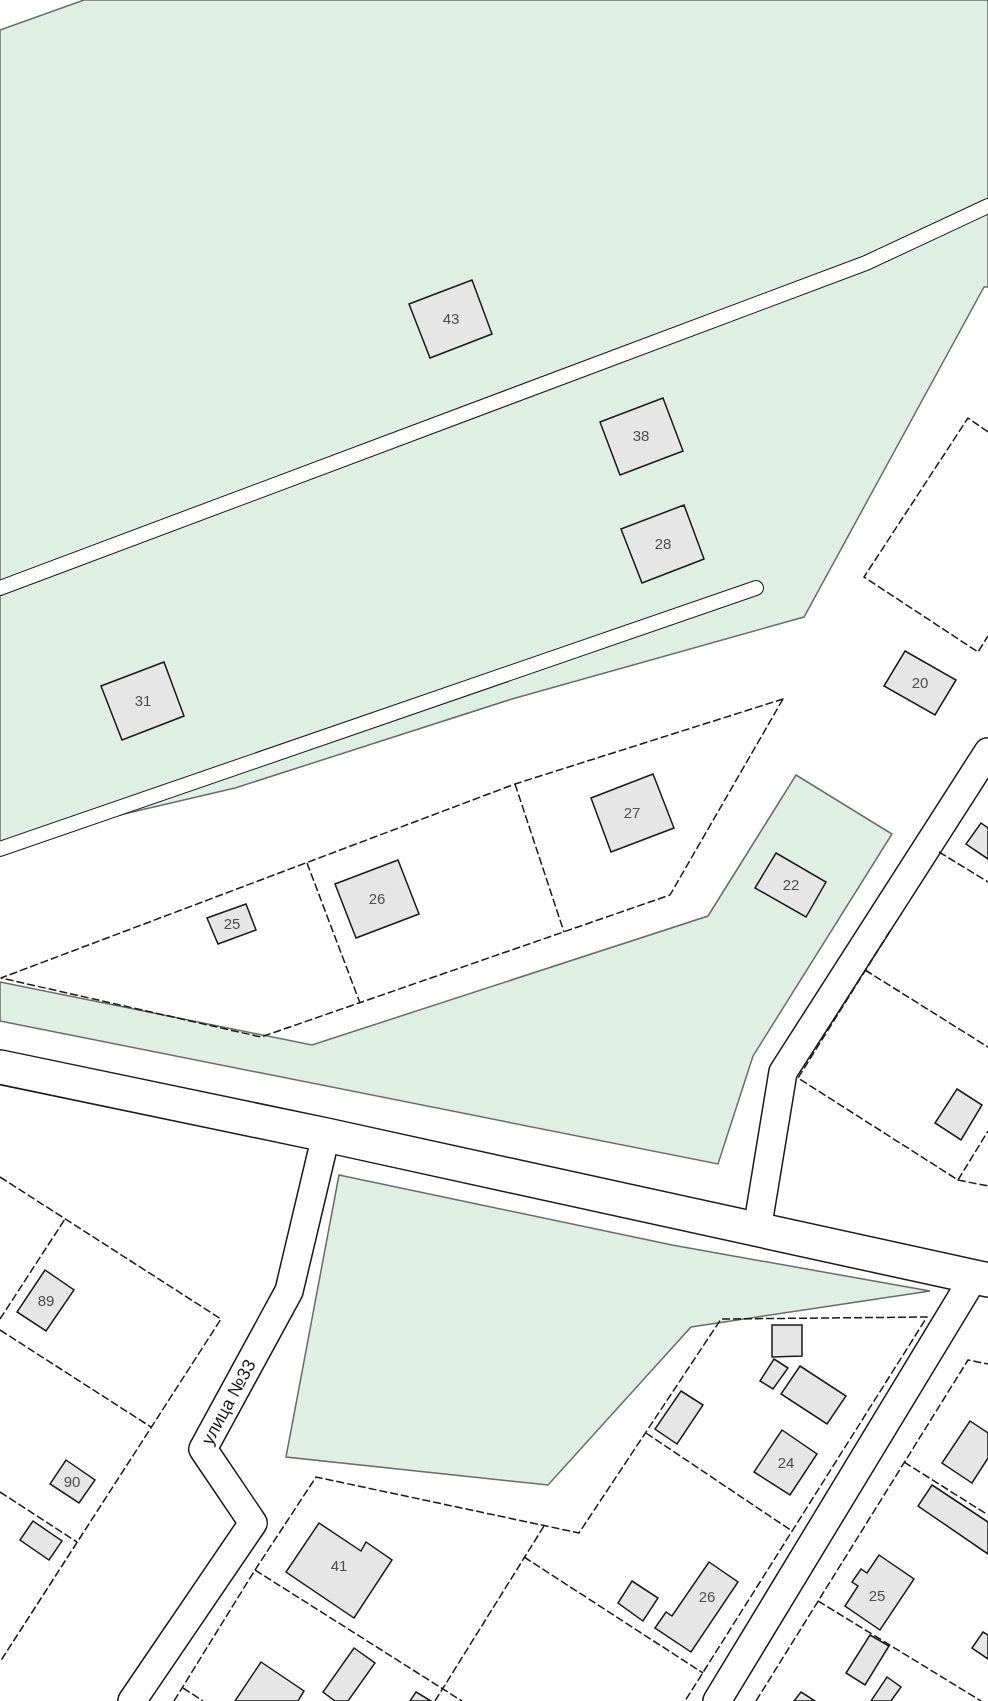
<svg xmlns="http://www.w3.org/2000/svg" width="988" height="1701" font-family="Helvetica,sans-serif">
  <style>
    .green { fill: #e0efe3; stroke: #6a6a6a; stroke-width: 1.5 }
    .building { fill: #e6e6e6; stroke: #1a1a1a; stroke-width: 1.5 }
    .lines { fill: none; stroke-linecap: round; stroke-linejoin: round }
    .lane-casing { stroke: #1a1a1a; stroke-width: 16 }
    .street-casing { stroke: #1a1a1a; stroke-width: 30 }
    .secondary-casing { stroke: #1a1a1a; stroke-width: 36 }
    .lane { stroke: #fff; stroke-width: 14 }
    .street { stroke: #fff; stroke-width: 27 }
    .secondary { stroke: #fff; stroke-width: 33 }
    .fence { stroke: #1a1a1a; stroke-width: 1.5; stroke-dasharray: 8 3; stroke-linecap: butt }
    .labels { text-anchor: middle; stroke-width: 4.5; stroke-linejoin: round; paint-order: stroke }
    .number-label { font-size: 15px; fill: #4d4d4d }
    .street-label { font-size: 18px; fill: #1a1a1a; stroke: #fff }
  </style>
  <rect width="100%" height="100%" fill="#fff"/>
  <!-- green -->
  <g class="green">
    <polygon points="84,0 988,0 988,287 984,287 804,617 512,699 235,788 0,843 0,30"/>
    <polygon points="796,775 892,834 753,1056 718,1164 0,1021 0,982 312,1045 708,916"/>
    <polygon points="339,1175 672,1245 930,1291 691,1327 548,1485 286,1457"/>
  </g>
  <!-- building -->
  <g class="building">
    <polygon points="472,280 492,334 430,358 409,304"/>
    <polygon points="663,398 683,451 620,475 600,422"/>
    <polygon points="684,505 704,559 642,583 621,529"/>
    <polygon points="905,651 956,680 935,715 884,686"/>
    <polygon points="164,662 184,716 122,740 101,686"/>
    <polygon points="653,774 674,828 611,852 591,798"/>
    <polygon points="981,823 988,828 988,859 966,844"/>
    <polygon points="776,853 826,882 806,917 755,888"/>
    <polygon points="398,860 419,914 356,938 335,884"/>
    <polygon points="246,904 256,930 218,944 207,918"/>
    <polygon points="957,1089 982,1105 961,1140 935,1123"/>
    <polygon points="45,1270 74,1290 46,1331 17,1312"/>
    <polygon points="772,1325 802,1325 802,1356 772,1357"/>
    <polygon points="774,1359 788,1368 773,1389 760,1381"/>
    <polygon points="800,1366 846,1396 827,1424 781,1394"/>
    <polygon points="681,1391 703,1405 677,1444 655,1429"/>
    <polygon points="970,1421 988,1433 988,1458 972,1483 942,1463"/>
    <polygon points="782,1430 817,1454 790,1495 754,1472"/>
    <polygon points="66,1460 95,1480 79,1503 50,1484"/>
    <polygon points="932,1485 988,1522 988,1554 918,1506"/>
    <polygon points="33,1521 62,1541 49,1560 20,1540"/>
    <polygon points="319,1523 361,1551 366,1542 392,1560 354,1618 286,1572"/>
    <polygon points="879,1555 914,1579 880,1630 845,1606 858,1586 852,1582 861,1569 867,1573"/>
    <polygon points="709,1562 738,1582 691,1652 655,1628 666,1612 672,1616"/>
    <polygon points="632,1581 658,1598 643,1621 618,1603"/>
    <polygon points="983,1632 988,1635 988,1659 972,1648"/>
    <polygon points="870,1635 889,1646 865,1685 846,1673"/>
    <polygon points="354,1648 375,1663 348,1701 335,1701 323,1692"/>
    <polygon points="261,1662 304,1691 298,1701 235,1701"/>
    <polygon points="887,1677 901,1687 891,1701 871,1701"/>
    <polygon points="416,1692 431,1701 410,1701"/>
    <polygon points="801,1692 815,1701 794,1701"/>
  </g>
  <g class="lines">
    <defs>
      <g id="lane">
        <polyline points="0,588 866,263 988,206"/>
        <polyline points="0,849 756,588"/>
      </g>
      <g id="street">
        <polyline points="757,1230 783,1072 988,752"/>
        <path id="s1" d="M132,1701L253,1523L203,1449L289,1291L326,1135"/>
        <polyline points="717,1701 974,1277"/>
      </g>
      <polyline id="secondary" points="0,1067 326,1135 988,1280"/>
    </defs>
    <!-- lane casing -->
    <use href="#lane" class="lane-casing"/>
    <!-- street casing -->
    <use href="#street" class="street-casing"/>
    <!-- secondary casing -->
    <use href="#secondary" class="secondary-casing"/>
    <!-- lane -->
    <use href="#lane" class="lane"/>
    <!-- street -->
    <use href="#street" class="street"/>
    <!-- secondary -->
    <use href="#secondary" class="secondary"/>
    <!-- fence -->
    <g class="fence">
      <polyline points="988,432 968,418 864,577 978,652 988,636"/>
      <polygon points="783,699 670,895 261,1037 1,978 515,784"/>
      <polyline points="515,784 564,932"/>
      <polyline points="939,852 988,882"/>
      <polyline points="307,863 360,1003"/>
      <polyline points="890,931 798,1078 958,1180 988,1186"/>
      <polyline points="865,970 988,1047"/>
      <polyline points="0,1177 221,1319 0,1662"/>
      <polyline points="958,1180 988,1131"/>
      <polyline points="0,1319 65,1219"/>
      <polyline points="0,1330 151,1427"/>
      <polyline points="646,1433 792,1531"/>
      <polyline points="904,1462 988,1515"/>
      <polyline points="0,1492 77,1542"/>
      <polyline points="524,1557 703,1673"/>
      <polyline points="255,1570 462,1701"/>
      <polyline points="818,1601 981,1701"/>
      <polyline points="183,1688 203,1701"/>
      <polyline points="174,1701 255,1570 316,1477 579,1533 721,1319 927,1317 685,1701"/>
      <polyline points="435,1701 544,1526"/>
      <polyline points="756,1701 968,1360 988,1364"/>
    </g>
  </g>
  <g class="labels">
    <!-- number labels -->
    <g class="number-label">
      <text x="451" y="324">43</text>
      <text x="641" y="441">38</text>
      <text x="663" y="549">28</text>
      <text x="920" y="688">20</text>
      <text x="143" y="706">31</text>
      <text x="632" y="818">27</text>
      <text x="791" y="890">22</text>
      <text x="377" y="904">26</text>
      <text x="232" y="929">25</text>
      <text x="46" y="1306">89</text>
      <text x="786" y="1468">24</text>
      <text x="72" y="1487">90</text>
      <text x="339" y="1571">41</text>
      <text x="877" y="1601">25</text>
      <text x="707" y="1602">26</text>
    </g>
    <!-- street labels -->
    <g class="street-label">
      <text dy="6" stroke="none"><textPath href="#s1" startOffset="358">улица №33</textPath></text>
    </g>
  </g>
</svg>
